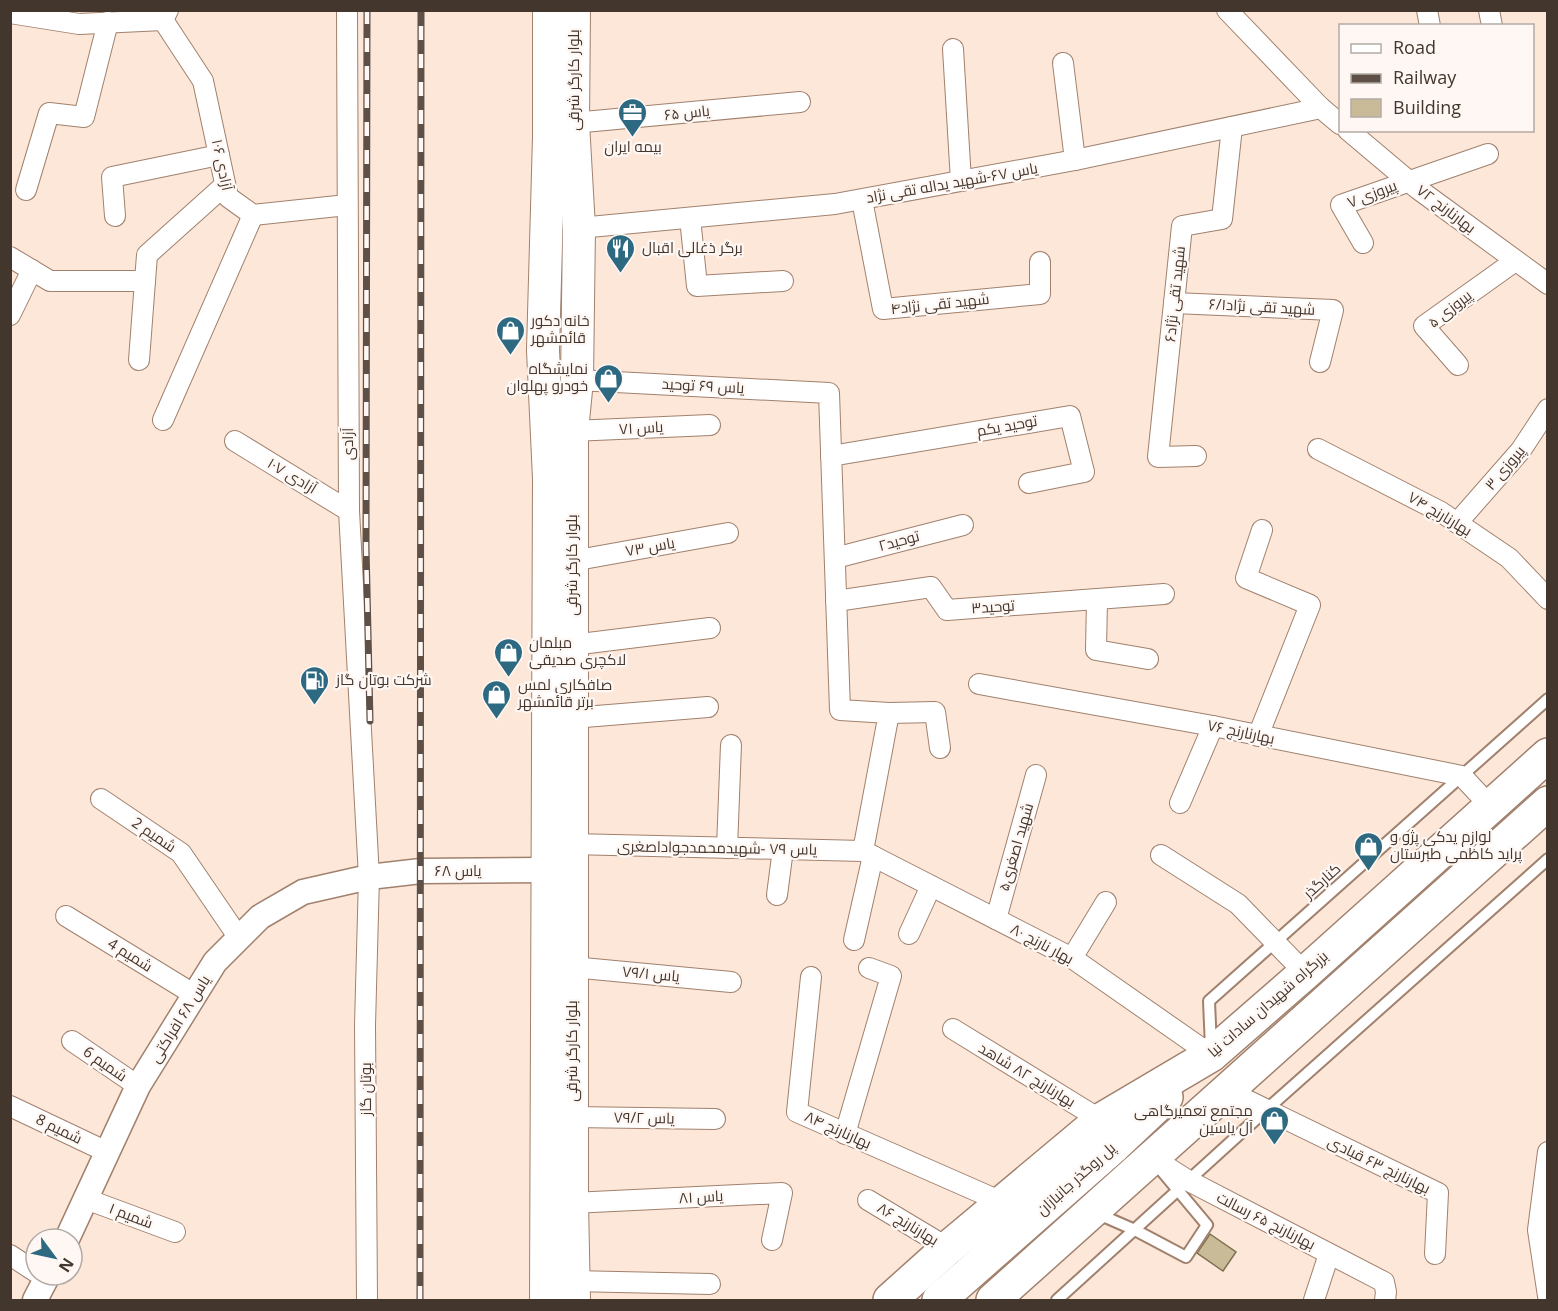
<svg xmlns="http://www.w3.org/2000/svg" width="1558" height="1311" font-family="'Open Sans',Cairo,sans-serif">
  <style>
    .building { fill: #c9bb98; stroke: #7d704f; stroke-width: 1.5 }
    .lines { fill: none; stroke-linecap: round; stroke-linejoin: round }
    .service-casing { stroke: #a1816d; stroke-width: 14 }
    .minor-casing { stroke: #a1816d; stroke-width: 22 }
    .tertiary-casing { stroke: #a1816d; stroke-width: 27 }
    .primary-casing { stroke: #a1816d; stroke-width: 34 }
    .trunk-casing { stroke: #a1816d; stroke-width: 36 }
    .service { stroke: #fff; stroke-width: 10 }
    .minor { stroke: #fff; stroke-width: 20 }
    .tertiary { stroke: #fff; stroke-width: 24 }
    .primary { stroke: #fff; stroke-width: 32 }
    .trunk { stroke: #fff; stroke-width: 33 }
    .rail-casing { stroke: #5e5046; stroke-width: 7 }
    .rail { stroke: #fef7f3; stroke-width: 4.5; stroke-dasharray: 14; stroke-linecap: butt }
    .labels { text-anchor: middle; stroke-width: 4.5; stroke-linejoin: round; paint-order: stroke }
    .street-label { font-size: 15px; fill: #43362d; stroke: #fef7f3 }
    .poi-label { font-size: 15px; fill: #43362d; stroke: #fef7f3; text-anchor: start }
  </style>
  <rect width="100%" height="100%" fill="#fce7d9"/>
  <!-- building -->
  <polygon class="building" points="1210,1234 1236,1252 1223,1271 1197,1253"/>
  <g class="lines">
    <defs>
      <g id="service">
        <polyline points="1211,1048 1209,1001 1548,699"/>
        <polyline points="1096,1213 1135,1230 1186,1257 1207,1225 1161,1170"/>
        <polyline points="1057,1300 1266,1110 1548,859"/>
      </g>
      <g id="minor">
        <polyline points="347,10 349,511 369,877 365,1025 367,1300"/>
        <polyline points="1227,10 1321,108 1340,124"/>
        <polyline points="1427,10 1430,26"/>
        <polyline points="1489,10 1492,26"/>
        <polyline points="10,13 79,24 163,20 168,10"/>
        <polyline points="163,20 203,81 228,197 253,215 347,205"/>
        <polyline points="953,49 961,181"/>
        <polyline points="1063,63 1075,160"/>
        <polyline points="573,123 800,102"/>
        <polyline points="1348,130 1418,189 1548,284"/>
        <polyline points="26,190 49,113 84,117 108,22"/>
        <polyline points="862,200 883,309 1040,294 1040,262"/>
        <polyline points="115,216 112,177 219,155"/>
        <polyline points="690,218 697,286 783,281"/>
        <polyline points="579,228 835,204 1075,160 1321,108"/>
        <polyline points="1363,243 1341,205 1488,154"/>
        <polyline points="10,257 50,281 145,281 139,360"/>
        <polyline points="145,281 147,255 225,185"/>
        <polyline points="1174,303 1333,310 1320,362"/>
        <polyline points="10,315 32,270"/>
        <polyline points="1458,365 1424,326 1515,261"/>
        <polyline points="577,380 829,393 840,710 889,713 863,851"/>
        <polyline points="163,420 253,215"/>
        <polyline points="572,431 710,425"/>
        <polyline points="235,441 349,511"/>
        <polyline points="1318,449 1441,512 1509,558 1548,599"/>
        <polyline points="831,456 1070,416 1084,472 1029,483"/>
        <polyline points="1196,456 1158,457 1182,226 1222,219 1232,127"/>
        <polyline points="1457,523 1521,450 1548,409"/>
        <polyline points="835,558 963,525"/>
        <polyline points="572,561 728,533"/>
        <polyline points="1097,599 1096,650 1148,659"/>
        <polyline points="836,601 931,587 947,610 1164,594"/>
        <polyline points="572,645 710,628"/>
        <polyline points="979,684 1213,726 1462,776 1490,806"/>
        <polyline points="889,713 935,712 940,748"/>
        <polyline points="572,718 708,707"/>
        <polyline points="1258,736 1310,605 1246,578 1262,530"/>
        <polyline points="101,799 181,853 239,938"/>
        <polyline points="1180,803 1213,726"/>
        <polyline points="571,844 863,851 1072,958 1211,1055"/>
        <polyline points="727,848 731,745"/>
        <polyline points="1161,855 1238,904 1305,973"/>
        <polyline points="777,895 783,849"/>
        <polyline points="66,916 195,995"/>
        <polyline points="996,919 1036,775"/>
        <polyline points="909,934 931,886"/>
        <polyline points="854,940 873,856"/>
        <polyline points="1072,958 1106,902"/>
        <polyline points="572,967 731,982"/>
        <polyline points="811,977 797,1112 1004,1203"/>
        <polyline points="953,1029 1101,1120"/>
        <polyline points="72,1041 138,1086"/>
        <polyline points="1226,1090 1438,1193 1435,1254"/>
        <polyline points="10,1106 107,1152"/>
        <polyline points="572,1117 715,1119"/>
        <polyline points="845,1134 891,976 869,968"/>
        <polyline points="1548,1152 1538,1230 1548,1296"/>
        <polyline points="1151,1157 1189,1181 1384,1282 1386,1292 1385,1300"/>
        <polyline points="86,1199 175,1232"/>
        <polyline points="868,1200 948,1248"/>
        <polyline points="572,1203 782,1193 772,1240"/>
        <polyline points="10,1255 36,1272"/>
        <polyline points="572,1281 710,1284"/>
        <polyline points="1314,1300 1329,1254"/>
      </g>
      <g id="tertiary">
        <polyline points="67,1239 138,1086 215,962 260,917 303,892 369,877 421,871 548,870"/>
        <polyline points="35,1300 48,1275"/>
      </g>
      <g id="primary">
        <polyline points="574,10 573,123 579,228 577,380 572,431 572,1203 574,1300"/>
        <polyline points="546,1300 549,479 543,350 549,137 549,10"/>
      </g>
      <g id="trunk">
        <polyline points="890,1300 948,1248 1101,1120 1211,1055 1305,973 1548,755"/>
        <polyline points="939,1300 1114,1146 1166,1097"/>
        <polyline points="993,1300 1548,803"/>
      </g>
    </defs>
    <!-- service casing -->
    <use href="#service" class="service-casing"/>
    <!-- minor casing -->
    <use href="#minor" class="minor-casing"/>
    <!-- tertiary casing -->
    <use href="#tertiary" class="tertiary-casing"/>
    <!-- primary casing -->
    <use href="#primary" class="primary-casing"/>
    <!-- trunk casing -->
    <use href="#trunk" class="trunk-casing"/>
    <!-- service -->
    <use href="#service" class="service"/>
    <!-- minor -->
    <use href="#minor" class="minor"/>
    <!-- tertiary -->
    <use href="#tertiary" class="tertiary"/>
    <!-- primary -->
    <use href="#primary" class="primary"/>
    <!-- trunk -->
    <use href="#trunk" class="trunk"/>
    <defs>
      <g id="rail">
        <polyline points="367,10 366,547 370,721"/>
        <polyline points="420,1300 421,10"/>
      </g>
    </defs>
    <!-- rail casing -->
    <use href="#rail" class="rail-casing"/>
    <!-- rail -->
    <use href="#rail" class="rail"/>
  </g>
  <!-- icons -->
  <defs>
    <symbol id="office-pin" viewBox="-11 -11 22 30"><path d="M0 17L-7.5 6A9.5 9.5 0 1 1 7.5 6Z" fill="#2d6980" stroke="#fef7f3"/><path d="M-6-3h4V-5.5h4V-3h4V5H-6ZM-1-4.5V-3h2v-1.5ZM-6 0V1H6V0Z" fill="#fff"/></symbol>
    <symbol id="restaurant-pin" viewBox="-11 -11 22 30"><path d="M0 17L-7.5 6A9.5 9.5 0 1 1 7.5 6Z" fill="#2d6980" stroke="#fef7f3"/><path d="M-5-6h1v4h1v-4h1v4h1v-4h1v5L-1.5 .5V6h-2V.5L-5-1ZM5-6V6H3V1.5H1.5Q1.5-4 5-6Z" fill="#fff"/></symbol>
    <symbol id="shop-pin" viewBox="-11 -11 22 30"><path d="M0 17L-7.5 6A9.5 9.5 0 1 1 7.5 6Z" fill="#2d6980" stroke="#fef7f3"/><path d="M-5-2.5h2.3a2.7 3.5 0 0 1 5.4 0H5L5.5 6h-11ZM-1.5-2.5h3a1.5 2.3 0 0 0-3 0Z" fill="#fff"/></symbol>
    <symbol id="fuel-pin" viewBox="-11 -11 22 30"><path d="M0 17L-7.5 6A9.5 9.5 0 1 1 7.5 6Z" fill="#2d6980" stroke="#fef7f3"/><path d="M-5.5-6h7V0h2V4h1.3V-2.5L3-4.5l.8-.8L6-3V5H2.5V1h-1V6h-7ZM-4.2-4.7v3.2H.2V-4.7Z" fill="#fff"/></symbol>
  </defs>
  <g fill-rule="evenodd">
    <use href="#office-pin" x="616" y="96" width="33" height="45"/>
    <use href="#restaurant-pin" x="604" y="232" width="33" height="45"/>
    <use href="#shop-pin" x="494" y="314" width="33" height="45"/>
    <use href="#shop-pin" x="592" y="362" width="33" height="45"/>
    <use href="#shop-pin" x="492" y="636" width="33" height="45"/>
    <use href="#fuel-pin" x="298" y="664" width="33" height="45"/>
    <use href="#shop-pin" x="480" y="678" width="33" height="45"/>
    <use href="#shop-pin" x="1352" y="830" width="33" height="45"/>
    <use href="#shop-pin" x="1258" y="1104" width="33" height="45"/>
  </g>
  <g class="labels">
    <!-- street labels -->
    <g class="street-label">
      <text transform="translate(574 80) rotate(-90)" y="5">بلوار کارگر شرقی</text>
      <text transform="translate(687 113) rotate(-6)" y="5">یاس ۶۵</text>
      <text transform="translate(222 165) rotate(78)" y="5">آزادی ۱۰۶</text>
      <text transform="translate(952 183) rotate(-10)" y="5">یاس ۶۷-شهید یداله تقی نژاد</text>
      <text transform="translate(1372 194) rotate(-21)" y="5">پیروزی ۷</text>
      <text transform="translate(1446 209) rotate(37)" y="5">بهارنارنج ۷۲</text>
      <text transform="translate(1175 294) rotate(-84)" y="5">شهید تقی نژاد۶</text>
      <text transform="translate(940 304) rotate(-6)" y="5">شهید تقی نژاد۴</text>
      <text transform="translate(1262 307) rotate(3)" y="5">شهید تقی نژاد۶/۱</text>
      <text transform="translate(1450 309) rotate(-38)" y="5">پیروزی ۵</text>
      <text transform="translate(703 386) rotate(3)" y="5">یاس ۶۹ توحید</text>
      <text transform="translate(1007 426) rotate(-10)" y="5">توحید یکم</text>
      <text transform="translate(641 428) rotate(-3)" y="5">یاس ۷۱</text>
      <text transform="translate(348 444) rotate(-90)" y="5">آزادی</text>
      <text transform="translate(1505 468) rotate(-50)" y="5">پیروزی ۳</text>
      <text transform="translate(292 476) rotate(31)" y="5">آزادی ۱۰۷</text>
      <text transform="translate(1440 514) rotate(31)" y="5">بهارنارنج ۷۴</text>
      <text transform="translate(899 541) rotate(-15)" y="5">توحید۲</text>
      <text transform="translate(650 547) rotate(-10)" y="5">یاس ۷۳</text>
      <text transform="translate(572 565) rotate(-90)" y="5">بلوار کارگر شرقی</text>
      <text transform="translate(993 607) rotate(-4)" y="5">توحید۳</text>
      <text transform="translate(1241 732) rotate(12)" y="5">بهارنارنج ۷۶</text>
      <text transform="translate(154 835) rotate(34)" y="5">شمیم 2</text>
      <text transform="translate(1016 847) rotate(-74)" y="5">شهید اصغری۵</text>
      <text transform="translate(717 848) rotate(1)" y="5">یاس ۷۹ -شهیدمحمدجواداصغری</text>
      <text x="458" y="876">یاس ۶۸</text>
      <text transform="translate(1322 881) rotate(-42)" y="5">کنارگذر</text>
      <text transform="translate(1042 944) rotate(28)" y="5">بهار نارنج ۸۰</text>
      <text transform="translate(130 955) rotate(32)" y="5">شمیم 4</text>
      <text transform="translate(651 974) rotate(5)" y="5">یاس ۷۹/۱</text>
      <text transform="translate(1268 1004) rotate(-41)" y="5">بزرگراه شهیدان سادات نیا</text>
      <text transform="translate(180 1019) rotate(-58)" y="5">یاس ۶۸ افراکتی</text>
      <text transform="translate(572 1051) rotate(-90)" y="5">بلوار کارگر شرقی</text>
      <text transform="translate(105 1064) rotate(35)" y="5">شمیم 6</text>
      <text transform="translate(1027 1075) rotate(31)" y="5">بهارنارنج ۸۲ شاهد</text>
      <text transform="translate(366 1089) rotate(-90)" y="5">بوتان گاز</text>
      <text transform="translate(644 1118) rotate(1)" y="5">یاس ۷۹/۲</text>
      <text transform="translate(59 1129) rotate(26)" y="5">شمیم 8</text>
      <text transform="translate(838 1130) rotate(24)" y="5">بهارنارنج ۸۴</text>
      <text transform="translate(1379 1165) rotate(26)" y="5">بهارنارنج ۶۳ قبادی</text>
      <text transform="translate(1076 1179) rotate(-42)" y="5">پل روگذر جانبازان</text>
      <text transform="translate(701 1197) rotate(-3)" y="5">یاس ۸۱</text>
      <text transform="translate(131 1216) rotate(21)" y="5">شمیم ۱</text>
      <text transform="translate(1266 1221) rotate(27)" y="5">بهارنارنج ۶۵ رسالت</text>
      <text transform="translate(908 1224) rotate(31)" y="5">بهارنارنج ۸۶</text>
    </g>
    <!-- poi labels -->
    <g class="poi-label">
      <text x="633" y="152" text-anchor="middle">بیمه ایران</text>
      <text x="642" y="253">برگر ذغالی اقبال</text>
      <text x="531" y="326">خانه دکور<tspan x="531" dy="17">قائمشهر</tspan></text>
      <text x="588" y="374" text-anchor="end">نمایشگاه<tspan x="588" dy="17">خودرو پهلوان</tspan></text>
      <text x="529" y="648">مبلمان<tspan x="529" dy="17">لاکچری صدیقی</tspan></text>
      <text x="336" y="685">شرکت بوتان گاز</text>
      <text x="518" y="690">صافکاری لمس<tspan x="518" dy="17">برتر قائمشهر</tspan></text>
      <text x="1390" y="842">لوازم یدکی پژو و<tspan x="1390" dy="17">پراید کاظمی طبرستان</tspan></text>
      <text x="1253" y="1116" text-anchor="end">مجتمع تعمیرگاهی<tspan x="1253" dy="17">آل یاسین</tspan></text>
    </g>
  </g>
  <!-- border -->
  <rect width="1558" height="1311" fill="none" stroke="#43362d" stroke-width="24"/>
  <!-- legend -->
  <rect x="1339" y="24" width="195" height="108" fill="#fef7f3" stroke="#b3aaa4" stroke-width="1.5"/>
  <rect x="1351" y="44" width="30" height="9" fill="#ffffff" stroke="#b3aaa4" stroke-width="1.5"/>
  <text x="1393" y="54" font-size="18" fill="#43362d">Road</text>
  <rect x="1351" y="74" width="30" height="9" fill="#5e5046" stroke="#b3aaa4" stroke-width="1.5"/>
  <text x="1393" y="84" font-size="18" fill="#43362d">Railway</text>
  <rect x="1351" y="99" width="30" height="18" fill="#c9bb98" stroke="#b3aaa4" stroke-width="1.5"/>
  <text x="1393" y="114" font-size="18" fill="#43362d">Building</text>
  <!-- north arrow -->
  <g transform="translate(54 1257) rotate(123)"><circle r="28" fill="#fef7f3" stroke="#b3aaa4" stroke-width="1.5"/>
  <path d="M0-4.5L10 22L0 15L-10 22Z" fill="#2d6980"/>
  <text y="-9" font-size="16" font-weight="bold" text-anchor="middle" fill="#43362d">N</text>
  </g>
</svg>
